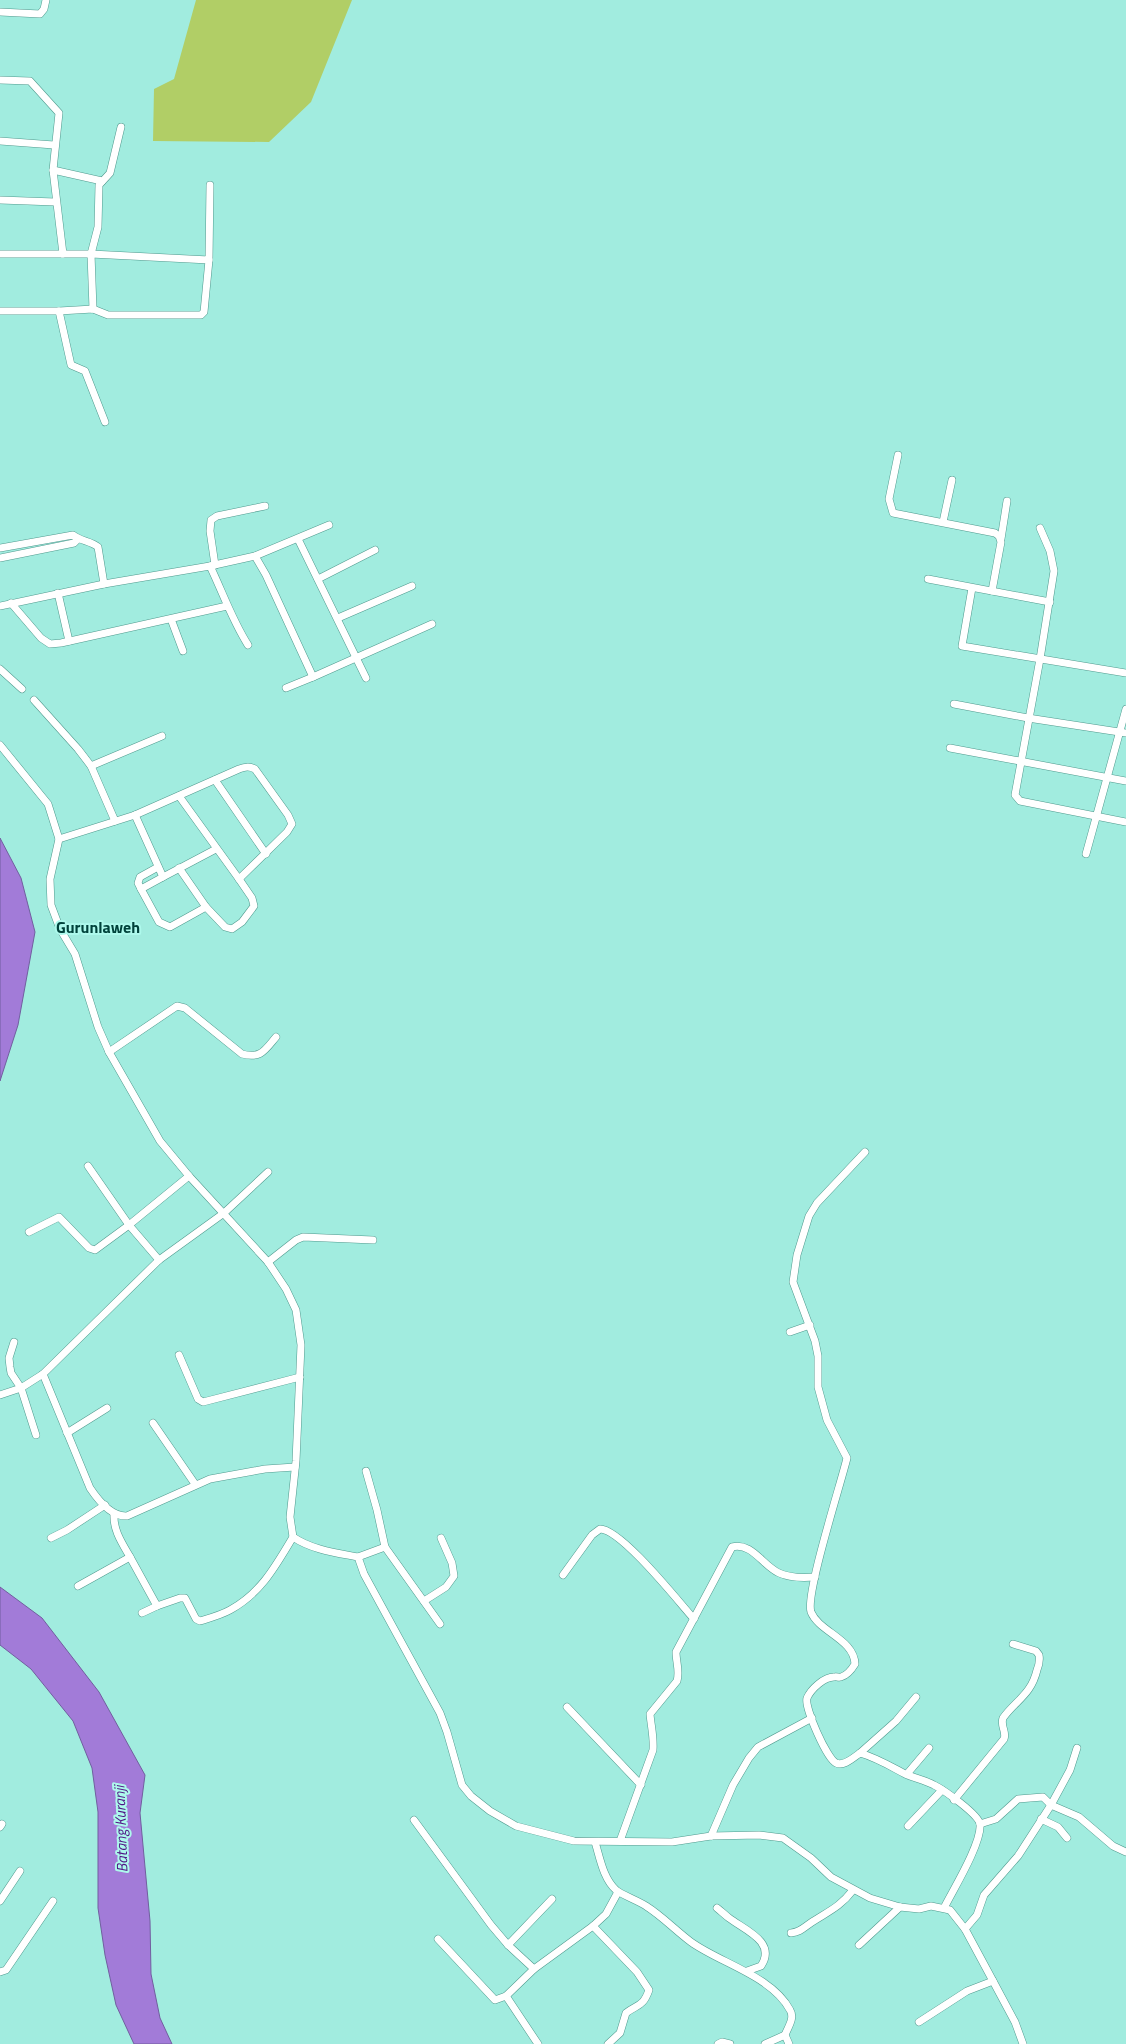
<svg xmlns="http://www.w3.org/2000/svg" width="1126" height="2044" font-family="'Titillium Web',sans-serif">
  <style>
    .green { fill: #b1ce66 }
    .water { fill: #a27bd8; stroke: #715f9f }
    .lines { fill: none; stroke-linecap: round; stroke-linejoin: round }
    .minor-casing { stroke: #509a8e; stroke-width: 8 }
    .minor { stroke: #fff; stroke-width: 7 }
    .labels { text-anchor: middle; stroke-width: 4; stroke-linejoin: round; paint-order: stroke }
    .water-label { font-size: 15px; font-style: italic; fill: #501484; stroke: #aef9ec }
    .quarter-label { font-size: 16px; font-weight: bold; fill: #00423b; stroke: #aef9ec }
  </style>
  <rect width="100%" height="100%" fill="#a1ecdf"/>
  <!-- green -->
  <polygon class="green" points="196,0 352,0 311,102 269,142 153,141 154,89 174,79"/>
  <!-- water -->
  <g class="water">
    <polygon points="0,838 21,878 35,932 18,1025 0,1081"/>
    <polygon points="0,1587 42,1618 99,1692 145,1775 140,1813 150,1921 151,1974 160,2018 172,2044 134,2044 116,2005 105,1955 98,1908 98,1812 92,1768 73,1721 31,1669 0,1645"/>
  </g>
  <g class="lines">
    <defs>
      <g id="minor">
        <polyline points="0,12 40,14 44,9 46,0"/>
        <polyline points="0,80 30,81 59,113 53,170 63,254"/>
        <polyline points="0,141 54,145"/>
        <polyline points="53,170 102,181"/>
        <polyline points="0,200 55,202"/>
        <polyline points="0,254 91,254 209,260 210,185"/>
        <polyline points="93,309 91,254 98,227 99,185 110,173 121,127"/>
        <polyline points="0,311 59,311 93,309 108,315 201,315 204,312 209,260"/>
        <polyline points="59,311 71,365 85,371 105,422"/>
        <polyline points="898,455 889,499 893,513 995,533 999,536 1001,542 992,591"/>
        <polyline points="943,522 952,480"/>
        <polyline points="1040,528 1050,551 1054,571 1040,659 1015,795 1020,801 1126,822"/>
        <polyline points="298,539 366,678"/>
        <polyline points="1001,539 1007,501"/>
        <path d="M0,548L73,535C80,541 91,541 98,547L104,584"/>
        <polyline points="255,556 266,575 313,677 432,624"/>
        <polyline points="0,558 74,543 77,540"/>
        <polyline points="215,565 210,531 211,520 217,516 265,506"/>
        <path d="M210,566C223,593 232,620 248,645"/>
        <polyline points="318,579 375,550"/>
        <polyline points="928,579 1050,602"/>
        <polyline points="972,588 962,646 1126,673"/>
        <polyline points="58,593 69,641"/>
        <polyline points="11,603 41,638 50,644 61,643 227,606"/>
        <polyline points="0,606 104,584 210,566 255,556 329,525"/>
        <polyline points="338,618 412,586"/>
        <polyline points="171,619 183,651"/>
        <polyline points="0,669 22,689"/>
        <polyline points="286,688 313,677"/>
        <polyline points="34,700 78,749 91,766 115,821"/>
        <polyline points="954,704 1028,718 1126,733"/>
        <path d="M0,745L48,804L59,839L50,879L51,905L60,929L75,954L98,1027L109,1052L160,1141L189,1176L268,1262L286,1289L296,1310L301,1345L296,1461L290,1517L293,1537C312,1550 337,1553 358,1557L364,1574L440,1713L447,1732L462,1785L471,1796L490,1811L516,1826L574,1841L672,1842L711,1836L759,1835L783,1838L811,1858L831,1877L870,1898L900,1907L919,1909L931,1906L950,1910L965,1929L993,1981L1015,2022L1023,2044"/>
        <polyline points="950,748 1126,781"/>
        <polyline points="91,766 162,736"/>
        <polyline points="215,780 266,854"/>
        <polyline points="179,796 239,879 252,898 254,906 242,922 232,929 225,927 206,907"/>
        <polyline points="135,815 163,877 216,849"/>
        <path d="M59,839L135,815L239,769C245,767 249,766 255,769L288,815L292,824L287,832L239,879"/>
        <polyline points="1086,854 1126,709"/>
        <polyline points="163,877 141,889 159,922 170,927 206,907 179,868"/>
        <polyline points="141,889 138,883 140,877 158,867"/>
        <path d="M109,1052L177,1006L185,1008L242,1054C261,1059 265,1050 276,1037"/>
        <path d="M865,1152L817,1203L809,1216L797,1255L793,1282L815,1341L818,1356V1387L827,1420L847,1458C841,1483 805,1595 811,1612C819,1632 854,1639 855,1664C852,1669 848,1675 841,1677C838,1678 837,1676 834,1677C824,1677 811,1689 807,1698C804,1707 827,1759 836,1763C844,1767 854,1757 860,1753C877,1758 890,1766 905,1774C914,1778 925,1780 934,1785C944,1790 978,1814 980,1824C982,1843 953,1890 944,1908"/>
        <polyline points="88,1166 129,1225 159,1260"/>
        <polyline points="29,1232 59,1217 89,1248 95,1250 129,1225 189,1176"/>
        <polyline points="268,1262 296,1240 303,1237 373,1240"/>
        <polyline points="790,1332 810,1325"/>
        <polyline points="14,1342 9,1358 10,1367 11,1373 21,1388 36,1435"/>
        <polyline points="179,1355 198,1399 203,1402 300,1377"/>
        <path d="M43,1374L90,1488C98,1500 111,1517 127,1516L210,1479L265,1469L295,1467"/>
        <polyline points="0,1395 21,1388 43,1374 159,1260 224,1213 268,1172"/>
        <polyline points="153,1423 195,1484"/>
        <polyline points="67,1433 107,1408"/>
        <path d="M114,1514C113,1530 122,1543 130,1557"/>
        <polyline points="51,1538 67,1530 105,1505"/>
        <polyline points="385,1547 440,1624"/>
        <polyline points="358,1557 385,1547 377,1510 366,1471"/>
        <path d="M563,1575L592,1535L600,1529C621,1529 678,1601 694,1619"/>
        <path d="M78,1586L130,1557L157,1606L180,1598H185L196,1619L200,1621C210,1618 221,1615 230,1610C261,1593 275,1567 293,1537"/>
        <polyline points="424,1601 446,1587 454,1576 452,1563 441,1538"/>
        <polyline points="142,1613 157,1606"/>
        <polyline points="567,1707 641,1785"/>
        <polyline points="860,1753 896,1721 916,1697"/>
        <polyline points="907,1774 929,1748"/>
        <path d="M954,1800L1004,1739C1007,1732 1000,1726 1003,1718C1016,1700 1031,1695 1037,1670C1039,1665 1040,1660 1039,1655L1036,1651L1013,1644"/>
        <polyline points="1041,1819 1058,1827 1067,1838"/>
        <polyline points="414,1820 491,1925 508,1945 534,1969"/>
        <polyline points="980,1824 996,1819 1018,1799 1043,1797 1051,1805 1079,1817 1113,1846 1126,1852"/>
        <polyline points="908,1826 942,1790"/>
        <polyline points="0,1827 2,1824"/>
        <polyline points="711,1836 733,1785 749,1758 758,1747 812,1718"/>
        <path d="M620,1841L653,1750C654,1737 651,1726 650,1714L677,1681C680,1671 676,1662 676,1652L732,1547C752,1542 762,1565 779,1573C790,1578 803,1578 815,1577"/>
        <path d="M595,1842C600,1858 603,1878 616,1890C620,1894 639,1901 646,1906C662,1916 675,1930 691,1942C720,1963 772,1976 790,2010C795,2018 788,2027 785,2035L789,2044"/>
        <polyline points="0,1901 20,1871"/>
        <path d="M717,1908C721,1911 725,1915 729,1918C745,1930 777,1942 761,1966L747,1971"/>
        <path d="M593,1926L637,1972L649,1990C643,2007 638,2004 626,2013L620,2033L608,2044"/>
        <polyline points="965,1929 977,1915 984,1895 1018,1856 1051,1805 1070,1770 1077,1748"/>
        <path d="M791,1933C801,1932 804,1927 812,1922C829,1911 840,1907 853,1890"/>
        <polyline points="438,1939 495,2000 506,1996 534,1969 593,1926 606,1914 618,1892"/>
        <polyline points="508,1945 552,1899"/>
        <polyline points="859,1945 900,1907"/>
        <polyline points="0,1972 6,1970 53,1901"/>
        <polyline points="506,1996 538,2044"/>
        <polyline points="919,2022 967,1991 993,1981"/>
        <polyline points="718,2044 722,2042 730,2044"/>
        <polyline points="765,2044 785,2035"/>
      </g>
    </defs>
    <!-- minor casing -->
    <use href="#minor" class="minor-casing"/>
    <!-- minor -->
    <use href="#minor" class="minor"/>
  </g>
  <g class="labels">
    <!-- water labels -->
    <g class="water-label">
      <text transform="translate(121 1829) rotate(-92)" y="5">Batang Kuranji</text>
    </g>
    <!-- quarter labels -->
    <g class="quarter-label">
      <text x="98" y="933">Gurunlaweh</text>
    </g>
  </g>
</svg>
